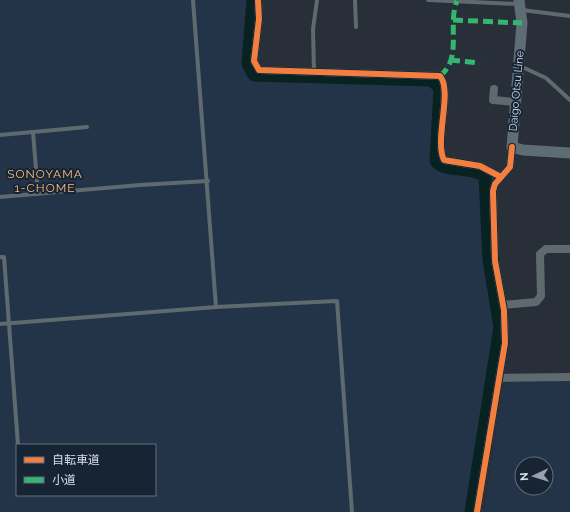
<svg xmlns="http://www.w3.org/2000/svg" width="570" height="512" font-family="Raleway,'Noto Sans JP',sans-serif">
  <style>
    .built { fill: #243448; fill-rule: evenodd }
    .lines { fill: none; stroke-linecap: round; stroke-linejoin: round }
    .river { stroke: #072220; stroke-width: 13 }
    .lane { stroke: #5e6a6e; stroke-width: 4 }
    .street { stroke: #5e6a6e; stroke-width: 8 }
    .secondary { stroke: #5e6c73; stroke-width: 11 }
    .quiet { stroke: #33b770; stroke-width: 5; stroke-dasharray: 10 5; stroke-linecap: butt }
    .cycleway-casing { stroke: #172434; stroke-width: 8 }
    .cycleway { stroke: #f27e40; stroke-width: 6 }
    .labels { text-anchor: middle; stroke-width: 4; stroke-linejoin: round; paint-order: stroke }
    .street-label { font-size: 11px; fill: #d6dfea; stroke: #172434 }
    .neighbourhood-label { font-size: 12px; letter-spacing: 1px; fill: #f5bc81; stroke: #172434 }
  </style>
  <rect width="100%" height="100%" fill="#282f38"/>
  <!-- built -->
  <g class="built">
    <path d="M0,0H251L247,63L254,79L432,82L438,87L434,162L441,170L478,174L482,179L487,267L494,302L495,340L469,501L470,512H0ZM17,445H155V495H17Z"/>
    <path d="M570,381V512H484L503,387L508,382ZM522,464H546V488H522Z"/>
  </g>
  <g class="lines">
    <!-- river -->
    <path class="river" d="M253,0L248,64L254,75L431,80L440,87L436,161C444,173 472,165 485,176L489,260L500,327L471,512"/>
    <!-- lane -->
    <g class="lane">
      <polyline points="193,0 216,307"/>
      <polyline points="355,0 356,27"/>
      <polyline points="428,0 518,4"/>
      <polyline points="522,10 570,16"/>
      <polyline points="520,66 546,78 570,100"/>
      <polyline points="314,72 313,29 317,0"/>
      <polyline points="33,132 38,194"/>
      <polyline points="0,135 87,127"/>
      <polyline points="0,197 140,185 208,181"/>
      <polyline points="0,257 4,257 18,445"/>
      <polyline points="0,324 216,307 337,301 352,512"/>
    </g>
    <!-- street -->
    <g class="street">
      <path d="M258,0L259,19L254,61L259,70L440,76C453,91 434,140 444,160L480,166L501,177"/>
      <polyline points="494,89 493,100 516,102"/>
      <polyline points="503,305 536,302 541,296 540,254 546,249 570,249"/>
      <polyline points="499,378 570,377"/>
      <polyline points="477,512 505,343 504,310 495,261 493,191 495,184 510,167 512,147"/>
    </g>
    <!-- secondary -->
    <polyline class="secondary" points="519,0 522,23 512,147 523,150 570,153"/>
    <!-- quiet -->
    <g class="quiet">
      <polyline points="453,20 522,23"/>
      <polyline points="450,60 480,63"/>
      <path d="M440,76C463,58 447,24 457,1"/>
    </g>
    <defs>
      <g id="cycleway">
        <path d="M258,0L259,19L254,61L259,70L440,76C453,91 434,140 444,160L480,166L501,177"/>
        <polyline points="477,512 505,343 504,310 495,261 493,191 495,184 510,167 512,147"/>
      </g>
    </defs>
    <!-- cycleway casing -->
    <use href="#cycleway" class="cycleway-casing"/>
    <!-- cycleway -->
    <use href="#cycleway" class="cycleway"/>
  </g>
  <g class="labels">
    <!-- street labels -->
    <g class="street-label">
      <text transform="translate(516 91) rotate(-85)" y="4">Daigo Otsu Line</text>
    </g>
    <!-- neighbourhood labels -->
    <g class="neighbourhood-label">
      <text x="45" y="178">SONOYAMA<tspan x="45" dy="14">1-CHOME</tspan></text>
    </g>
  </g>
  <!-- legend -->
  <rect x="16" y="444" width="140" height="52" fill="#172434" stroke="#636f7d"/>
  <rect x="24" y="457" width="20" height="6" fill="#f27e40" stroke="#636f7d"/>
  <text x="52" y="464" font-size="12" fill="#d6dfea">自転車道</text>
  <rect x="24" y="477" width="20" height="6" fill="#33b770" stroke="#636f7d"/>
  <text x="52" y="484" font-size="12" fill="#d6dfea">小道</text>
  <!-- north arrow -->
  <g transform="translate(534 476) rotate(266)"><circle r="19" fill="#172434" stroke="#636f7d"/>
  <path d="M0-3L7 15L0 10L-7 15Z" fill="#99a1ac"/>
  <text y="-6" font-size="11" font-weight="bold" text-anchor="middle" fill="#d6dfea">N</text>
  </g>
</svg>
